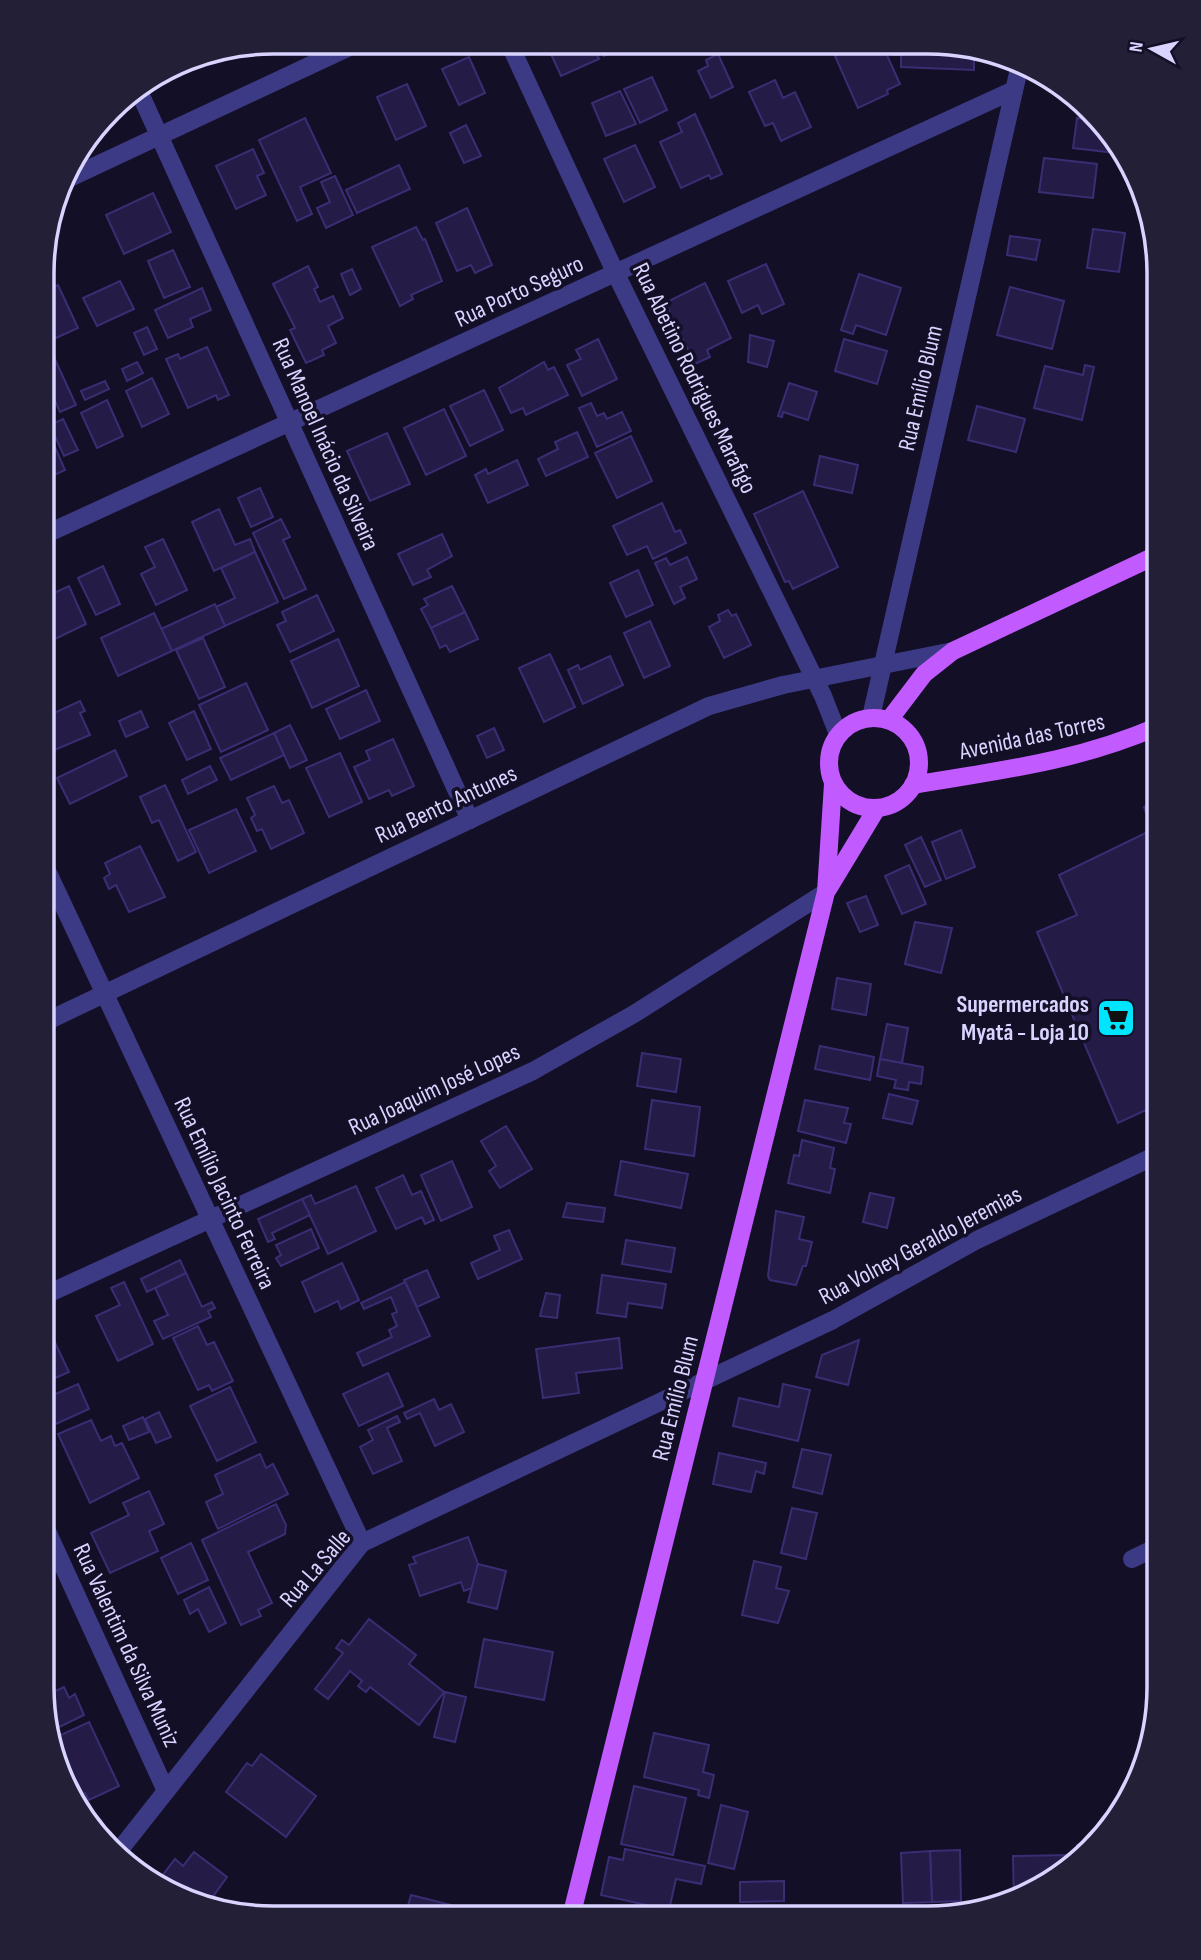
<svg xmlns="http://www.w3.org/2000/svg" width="1201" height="1960" font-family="'Sofia Sans Condensed',sans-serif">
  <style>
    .building { fill: #241b47; stroke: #3b2d73; stroke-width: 2 }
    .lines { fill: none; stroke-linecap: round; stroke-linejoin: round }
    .minor { stroke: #3d3a85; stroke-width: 18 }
    .major { stroke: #c25bff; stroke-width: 18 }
    .labels { text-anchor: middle; stroke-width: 7; stroke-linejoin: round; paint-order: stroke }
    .street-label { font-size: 24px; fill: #d9d4ff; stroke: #130f26 }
    .poi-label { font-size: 24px; font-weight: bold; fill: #d9d4ff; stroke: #130f26; text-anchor: end }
    .rim { fill: none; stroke: #d9d4ff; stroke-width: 3.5 }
  </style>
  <rect width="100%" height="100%" fill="#130f26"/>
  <!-- building -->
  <g class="building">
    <polygon points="546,43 592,43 599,59 561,76"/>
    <polygon points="598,43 632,43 604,56"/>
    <polygon points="756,43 780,44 760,53"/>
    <polygon points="840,44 882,44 900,84 887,90 888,94 858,108 835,56 843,52"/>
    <polygon points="891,44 959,44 974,50 974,70 901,67 901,55 893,55"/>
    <polygon points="254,46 230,54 229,51"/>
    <polygon points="718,54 733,87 711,98 698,71 708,66 706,60"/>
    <polygon points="209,55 210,59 165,80 162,74 185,59"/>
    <polygon points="469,57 485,93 459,105 442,69"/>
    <polygon points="652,77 667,110 640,123 624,89"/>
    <polygon points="775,80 783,98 795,92 811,127 781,141 773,123 765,126 749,92"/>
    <polygon points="407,84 426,126 396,140 377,97"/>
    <polygon points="620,91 636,124 606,136 592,103"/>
    <polygon points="112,110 116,118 101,125"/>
    <polygon points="695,114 722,174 711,179 709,175 681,188 660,142 682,132 678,123"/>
    <polygon points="305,118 331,173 300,187 312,214 297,221 259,140"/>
    <polygon points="1077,118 1092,120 1124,162 1115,160 1116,153 1073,148"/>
    <polygon points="466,125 481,156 464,163 450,133"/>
    <polygon points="635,145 655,187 624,202 604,159"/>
    <polygon points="253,149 264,173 257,176 266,195 236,209 216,166"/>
    <polygon points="1044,158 1097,164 1093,198 1039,192"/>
    <polygon points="399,165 410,189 357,213 346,190"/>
    <polygon points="335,176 353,215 326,228 317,208 330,202 321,182"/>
    <polygon points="153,193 171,232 124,254 106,215"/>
    <polygon points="467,208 492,265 475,273 471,265 457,271 436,223"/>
    <polygon points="416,227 423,240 425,239 442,281 411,295 413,299 400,306 372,247"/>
    <polygon points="1093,229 1125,233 1119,272 1087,268"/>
    <polygon points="1010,236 1040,240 1036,260 1007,255"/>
    <polygon points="173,250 190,287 164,298 148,261"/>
    <polygon points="766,264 784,304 762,314 758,305 742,313 728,281"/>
    <polygon points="308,266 318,287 314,289 320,302 333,296 343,318 328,326 336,343 322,350 324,355 306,363 290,330 295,328 273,284"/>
    <polygon points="352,269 361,289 350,295 341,274"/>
    <polygon points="859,274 901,288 886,335 856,325 853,334 841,330"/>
    <polygon points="120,281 134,309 97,326 83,298"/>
    <polygon points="705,283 731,338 707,350 710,357 695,364 665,303"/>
    <polygon points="58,285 78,328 47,342 53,355 44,359 44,292"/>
    <polygon points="1010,287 1064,301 1052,349 997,335"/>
    <polygon points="202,288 211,310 190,319 193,327 168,338 155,310"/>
    <polygon points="147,327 157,349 144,355 134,333"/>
    <polygon points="750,335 774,341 767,367 748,362"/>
    <polygon points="598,339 617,379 582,396 567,365 581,359 576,350"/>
    <polygon points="844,339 887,351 877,384 835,371"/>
    <polygon points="207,347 229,395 218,400 216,395 188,408 166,359 178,354 180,359"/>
    <polygon points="53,355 76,405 60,412 44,376 44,359"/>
    <polygon points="137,362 143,373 127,381 122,369"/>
    <polygon points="544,362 548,370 554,367 568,395 526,415 523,408 511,413 499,388"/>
    <polygon points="1085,365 1094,367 1082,420 1034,408 1045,366 1083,375"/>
    <polygon points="152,378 169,414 142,427 126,391"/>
    <polygon points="105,381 109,389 85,400 81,391"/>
    <polygon points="789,383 817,392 808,420 783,412 782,417 778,416"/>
    <polygon points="484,390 503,430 470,446 450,406"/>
    <polygon points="107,400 123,436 97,448 81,413"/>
    <polygon points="591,403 597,416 604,413 607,419 622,412 631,431 597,447 579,408"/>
    <polygon points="977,406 1025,419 1016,452 968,440"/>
    <polygon points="444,409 466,456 426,475 404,428"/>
    <polygon points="63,419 78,450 64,456 50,425"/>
    <polygon points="44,422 65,470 44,480"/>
    <polygon points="577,432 588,457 546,476 538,459 558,449 555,442"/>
    <polygon points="387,433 410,484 370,501 347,451"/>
    <polygon points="631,436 652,481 617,498 595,453"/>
    <polygon points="820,456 858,465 852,493 814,485"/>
    <polygon points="517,460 528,485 488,503 475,475 486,469 488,474"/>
    <polygon points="260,488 273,517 251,527 238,498"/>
    <polygon points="803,491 838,567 793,589 789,581 785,582 754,514"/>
    <polygon points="662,503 675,532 680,530 686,543 653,559 647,546 627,555 613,526"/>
    <polygon points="219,509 235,545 250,539 255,552 214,571 192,522"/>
    <polygon points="281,519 290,537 283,540 306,589 284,599 253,533"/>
    <polygon points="442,534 452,556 427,570 431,577 413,585 398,554"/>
    <polygon points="163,539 187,590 156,605 141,574 155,567 145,547"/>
    <polygon points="255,552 278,602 225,626 216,607 235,598 221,568"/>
    <polygon points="687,557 697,579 680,587 685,598 674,604 655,563 666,558 670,565"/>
    <polygon points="103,566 120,604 96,615 78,578"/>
    <polygon points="638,570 653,605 626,617 610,583"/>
    <polygon points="69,586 86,624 55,639 43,614 43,598"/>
    <polygon points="452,586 465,612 431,628 421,609 428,605 424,599"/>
    <polygon points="317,595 334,631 290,652 277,625 286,621 282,612"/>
    <polygon points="215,604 225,626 172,651 161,629"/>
    <polygon points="728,610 732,616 736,614 751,645 724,658 709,627 720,621 718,615"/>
    <polygon points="465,612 478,639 450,652 446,645 440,648 431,628"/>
    <polygon points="154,613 172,651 118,676 101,638"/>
    <polygon points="650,621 670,666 644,678 624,633"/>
    <polygon points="203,638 225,687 199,699 176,650"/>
    <polygon points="338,639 359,686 312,708 291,661"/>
    <polygon points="550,654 575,707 544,722 519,668"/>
    <polygon points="610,656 623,685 583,704 568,670 578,665 580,670"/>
    <polygon points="246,683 268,730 221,752 199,705"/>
    <polygon points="366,690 380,721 340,739 326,709"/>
    <polygon points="80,701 85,711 80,713 90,735 45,754 43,718"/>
    <polygon points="141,711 148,727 126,737 119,721"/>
    <polygon points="194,711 211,749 187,760 169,723"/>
    <polygon points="290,725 307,760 290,768 274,733"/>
    <polygon points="494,728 504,750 487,758 477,736"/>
    <polygon points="274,733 284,755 231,780 220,758"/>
    <polygon points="393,739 414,786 392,796 389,790 369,799 354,767 370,760 366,751"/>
    <polygon points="115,750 127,776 70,804 57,778"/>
    <polygon points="340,753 362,802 329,817 306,768"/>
    <polygon points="210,766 217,780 188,794 182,780"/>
    <polygon points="165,785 196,852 178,861 159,820 152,823 140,797"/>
    <polygon points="274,786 282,803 289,800 304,833 271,849 262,829 257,831 251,818 255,815 247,798"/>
    <polygon points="1159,800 1159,1104 1118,1123 1037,932 1077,915 1059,875 1152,830 1144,807"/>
    <polygon points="236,809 256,851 209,873 189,830"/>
    <polygon points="961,830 975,867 946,879 932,842"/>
    <polygon points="921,837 941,880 925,887 905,845"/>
    <polygon points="140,846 165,897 129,912 116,885 109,889 104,878 110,874 105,863"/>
    <polygon points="909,865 926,904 902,914 885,876"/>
    <polygon points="866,896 878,925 860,932 847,903"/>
    <polygon points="915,922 952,928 941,973 905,964"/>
    <polygon points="837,978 871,984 866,1015 832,1009"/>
    <polygon points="887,1024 908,1028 902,1063 880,1059"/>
    <polygon points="820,1046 874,1057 870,1080 815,1069"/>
    <polygon points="642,1053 681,1059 676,1092 637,1086"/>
    <polygon points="880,1059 923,1067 921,1084 909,1082 908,1090 894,1088 896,1080 877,1076"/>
    <polygon points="889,1094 918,1101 912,1124 883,1118"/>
    <polygon points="652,1100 700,1107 694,1156 645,1149"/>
    <polygon points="805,1100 848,1108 844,1123 851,1124 846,1143 798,1131"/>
    <polygon points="506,1126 532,1169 500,1188 489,1171 496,1166 481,1141"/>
    <polygon points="802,1140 834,1148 830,1168 835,1169 830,1193 788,1183 794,1155 799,1156"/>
    <polygon points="452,1161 472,1207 441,1221 421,1175"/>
    <polygon points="621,1161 688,1174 681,1208 615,1195"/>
    <polygon points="403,1175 412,1195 421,1191 434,1220 425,1224 422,1217 396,1229 376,1188"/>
    <polygon points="356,1186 376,1231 328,1254 302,1199 311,1195 315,1204"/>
    <polygon points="870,1193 894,1198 887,1228 863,1222"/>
    <polygon points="302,1199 310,1215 272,1233 275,1239 268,1242 258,1219"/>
    <polygon points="567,1203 605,1208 603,1222 563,1217"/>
    <polygon points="776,1211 804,1217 799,1239 812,1242 806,1266 803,1266 796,1285 770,1280 768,1276"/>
    <polygon points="311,1229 319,1248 281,1266 276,1258 281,1255 276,1245"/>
    <polygon points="509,1230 522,1259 478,1279 471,1263 500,1250 494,1236"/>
    <polygon points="626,1240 675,1248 671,1272 622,1264"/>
    <polygon points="180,1260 186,1273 147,1292 141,1279"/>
    <polygon points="342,1263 359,1300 341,1309 338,1301 315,1312 302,1282"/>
    <polygon points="427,1270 439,1297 417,1307 404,1280"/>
    <polygon points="186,1273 202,1307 212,1302 215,1308 208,1311 211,1317 163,1339 154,1321 168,1315 155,1288"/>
    <polygon points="602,1275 666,1284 662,1308 628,1303 626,1317 597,1313"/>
    <polygon points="124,1282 153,1344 118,1361 96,1316 120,1305 111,1288"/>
    <polygon points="405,1282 430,1336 363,1366 357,1353 392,1337 389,1330 397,1326 392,1314 397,1312 391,1297 364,1309 361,1303"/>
    <polygon points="546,1293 560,1295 557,1318 540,1316"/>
    <polygon points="198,1326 207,1345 214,1342 233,1381 212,1391 209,1385 198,1390 173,1338"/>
    <polygon points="44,1330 47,1336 51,1334 69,1372 42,1384"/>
    <polygon points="619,1338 622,1368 576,1373 579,1393 543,1398 536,1349"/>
    <polygon points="859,1340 848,1385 816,1377 822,1355"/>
    <polygon points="388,1373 403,1406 359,1426 343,1394"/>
    <polygon points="78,1384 89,1409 47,1428 42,1419 47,1417 42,1400"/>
    <polygon points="783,1384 810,1390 798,1441 733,1426 739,1398 779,1407"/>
    <polygon points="230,1387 256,1442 217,1461 190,1406"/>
    <polygon points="434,1399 439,1410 451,1404 464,1432 435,1446 420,1413 407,1419 404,1413"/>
    <polygon points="159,1412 171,1437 156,1443 145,1419"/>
    <polygon points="397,1416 400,1422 387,1428 402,1461 373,1474 360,1447 373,1440 368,1430"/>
    <polygon points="143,1417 149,1432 129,1440 123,1426"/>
    <polygon points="91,1420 101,1441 111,1436 115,1446 122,1443 139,1478 90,1503 58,1434"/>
    <polygon points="802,1449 831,1455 822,1494 793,1487"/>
    <polygon points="719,1453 766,1463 764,1474 756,1471 751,1492 713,1484"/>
    <polygon points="260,1454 266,1468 273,1464 288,1494 218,1529 206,1502 223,1494 215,1475"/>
    <polygon points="149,1491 164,1524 149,1531 158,1551 110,1573 91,1533 129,1515 123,1503"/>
    <polygon points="276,1504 286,1525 285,1534 248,1552 272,1603 258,1610 261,1616 241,1625 202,1540"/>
    <polygon points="792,1508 817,1513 806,1559 781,1553"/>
    <polygon points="468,1537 478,1564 472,1588 464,1591 461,1582 420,1596 409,1565 416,1563 413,1557"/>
    <polygon points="191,1543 208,1580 178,1594 161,1558"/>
    <polygon points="754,1561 781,1567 776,1588 789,1591 778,1623 742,1615"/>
    <polygon points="478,1564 506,1571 497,1609 468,1602"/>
    <polygon points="209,1587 226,1623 209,1632 198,1609 190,1614 184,1600"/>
    <polygon points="369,1619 416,1655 409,1664 444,1692 419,1725 370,1687 366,1692 358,1686 362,1681 350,1671 328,1699 315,1689 343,1653 336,1648 342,1640 349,1645"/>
    <polygon points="484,1639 553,1652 544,1700 475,1687"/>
    <polygon points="64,1687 69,1698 75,1694 84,1715 51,1731 44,1696"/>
    <polygon points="445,1692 466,1697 455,1742 434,1737"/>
    <polygon points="89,1722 119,1786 89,1800 85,1793 76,1797 59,1775 52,1739"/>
    <polygon points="654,1733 709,1745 703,1772 714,1775 709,1798 698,1795 699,1790 644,1777"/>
    <polygon points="261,1754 316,1796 286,1837 226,1792 247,1763 252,1766"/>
    <polygon points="634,1786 686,1798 673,1855 621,1844"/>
    <polygon points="721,1805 748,1812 734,1869 708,1863"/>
    <polygon points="1090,1844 1077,1854 1077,1845"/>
    <polygon points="625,1849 705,1866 701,1884 676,1879 669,1910 601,1895 609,1857 623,1860"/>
    <polygon points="960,1850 961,1901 932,1902 930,1851"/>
    <polygon points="930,1851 932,1902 903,1903 901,1853"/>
    <polygon points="194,1852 227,1877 209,1902 158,1881 175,1859 183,1866"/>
    <polygon points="1070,1855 1070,1859 1014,1901 1013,1856"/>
    <polygon points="784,1881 784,1901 740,1902 740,1882"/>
    <polygon points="411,1895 499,1917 405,1917"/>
    <polygon points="601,1911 632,1917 600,1917"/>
  </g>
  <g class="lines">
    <!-- minor -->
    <g class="minor">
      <polyline points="509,43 616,274 823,696 838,734"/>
      <polyline points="138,89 470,820"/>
      <polyline points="63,181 360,42"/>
      <polyline points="44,535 1014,90"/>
      <polyline points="871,717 1019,69"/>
      <polyline points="43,862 362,1543"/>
      <polyline points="43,1023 709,706 783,685 953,651"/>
      <polyline points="43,1296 533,1071 634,1014 826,892"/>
      <polyline points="42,1520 166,1791"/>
      <polyline points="1132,1559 1159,1546"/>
      <polyline points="118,1852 362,1543 833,1320 977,1240 1159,1154"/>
    </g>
    <!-- major -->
    <g class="major">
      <circle cx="874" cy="763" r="45"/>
      <polyline points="889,720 924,674 953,651 1159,554"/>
      <path d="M913,785C1001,770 1076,762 1159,726"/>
      <polyline points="828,889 877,808"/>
      <polyline points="571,1917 826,892 833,784"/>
    </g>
  </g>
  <!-- icons -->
  <defs>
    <symbol id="supermarket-square" viewBox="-11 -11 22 22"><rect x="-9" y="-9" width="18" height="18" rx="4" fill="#00e5ff" stroke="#130f26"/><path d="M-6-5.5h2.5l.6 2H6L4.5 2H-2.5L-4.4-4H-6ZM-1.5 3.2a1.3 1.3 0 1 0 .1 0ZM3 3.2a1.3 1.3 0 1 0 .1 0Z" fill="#111"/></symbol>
  </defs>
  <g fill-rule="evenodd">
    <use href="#supermarket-square" x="1094" y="996" width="44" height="44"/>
  </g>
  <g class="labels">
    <!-- street labels -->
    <g class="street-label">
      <text transform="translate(519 291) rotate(-25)" y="8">Rua Porto Seguro</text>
      <text transform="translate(695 378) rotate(64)" y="8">Rua Abetino Rodrigues Marafigo</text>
      <text transform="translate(920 388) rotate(-77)" y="8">Rua Emílio Blum</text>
      <text transform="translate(326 444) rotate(66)" y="8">Rua Manoel Inácio da Silveira</text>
      <text transform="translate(1032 736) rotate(-12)" y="8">Avenida das Torres</text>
      <text transform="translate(446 804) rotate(-25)" y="8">Rua Bento Antunes</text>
      <text transform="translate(434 1089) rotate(-25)" y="8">Rua Joaquim José Lopes</text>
      <text transform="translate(225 1193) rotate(65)" y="8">Rua Emílio Jacinto Ferreira</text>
      <text transform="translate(920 1245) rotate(-28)" y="8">Rua Volney Geraldo Jeremias</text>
      <text transform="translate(675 1398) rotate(-76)" y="8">Rua Emílio Blum</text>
      <text transform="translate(315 1568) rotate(-49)" y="8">Rua La Salle</text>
      <text transform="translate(127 1645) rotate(65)" y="8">Rua Valentim da Silva Muniz</text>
    </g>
    <!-- poi labels -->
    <g class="poi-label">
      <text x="1089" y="1012">Supermercados<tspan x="1089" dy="28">Myatã - Loja 10</tspan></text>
    </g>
  </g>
  <!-- crop -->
  <path d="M0 0H1201V1960H0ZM273 54H928A219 219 0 0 1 1147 273V1687A219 219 0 0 1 928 1906H273A219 219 0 0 1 54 1687V273A219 219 0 0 1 273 54Z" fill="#231f37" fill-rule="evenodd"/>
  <path class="rim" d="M273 54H928A219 219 0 0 1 1147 273V1687A219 219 0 0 1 928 1906H273A219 219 0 0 1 54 1687V273A219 219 0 0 1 273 54Z"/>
  <!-- north arrow -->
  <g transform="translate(1152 49) rotate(278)" stroke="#130f26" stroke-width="5" paint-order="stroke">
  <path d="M0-5L12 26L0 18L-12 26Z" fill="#d9d4ff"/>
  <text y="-10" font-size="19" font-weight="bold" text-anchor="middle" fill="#d9d4ff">N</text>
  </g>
</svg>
